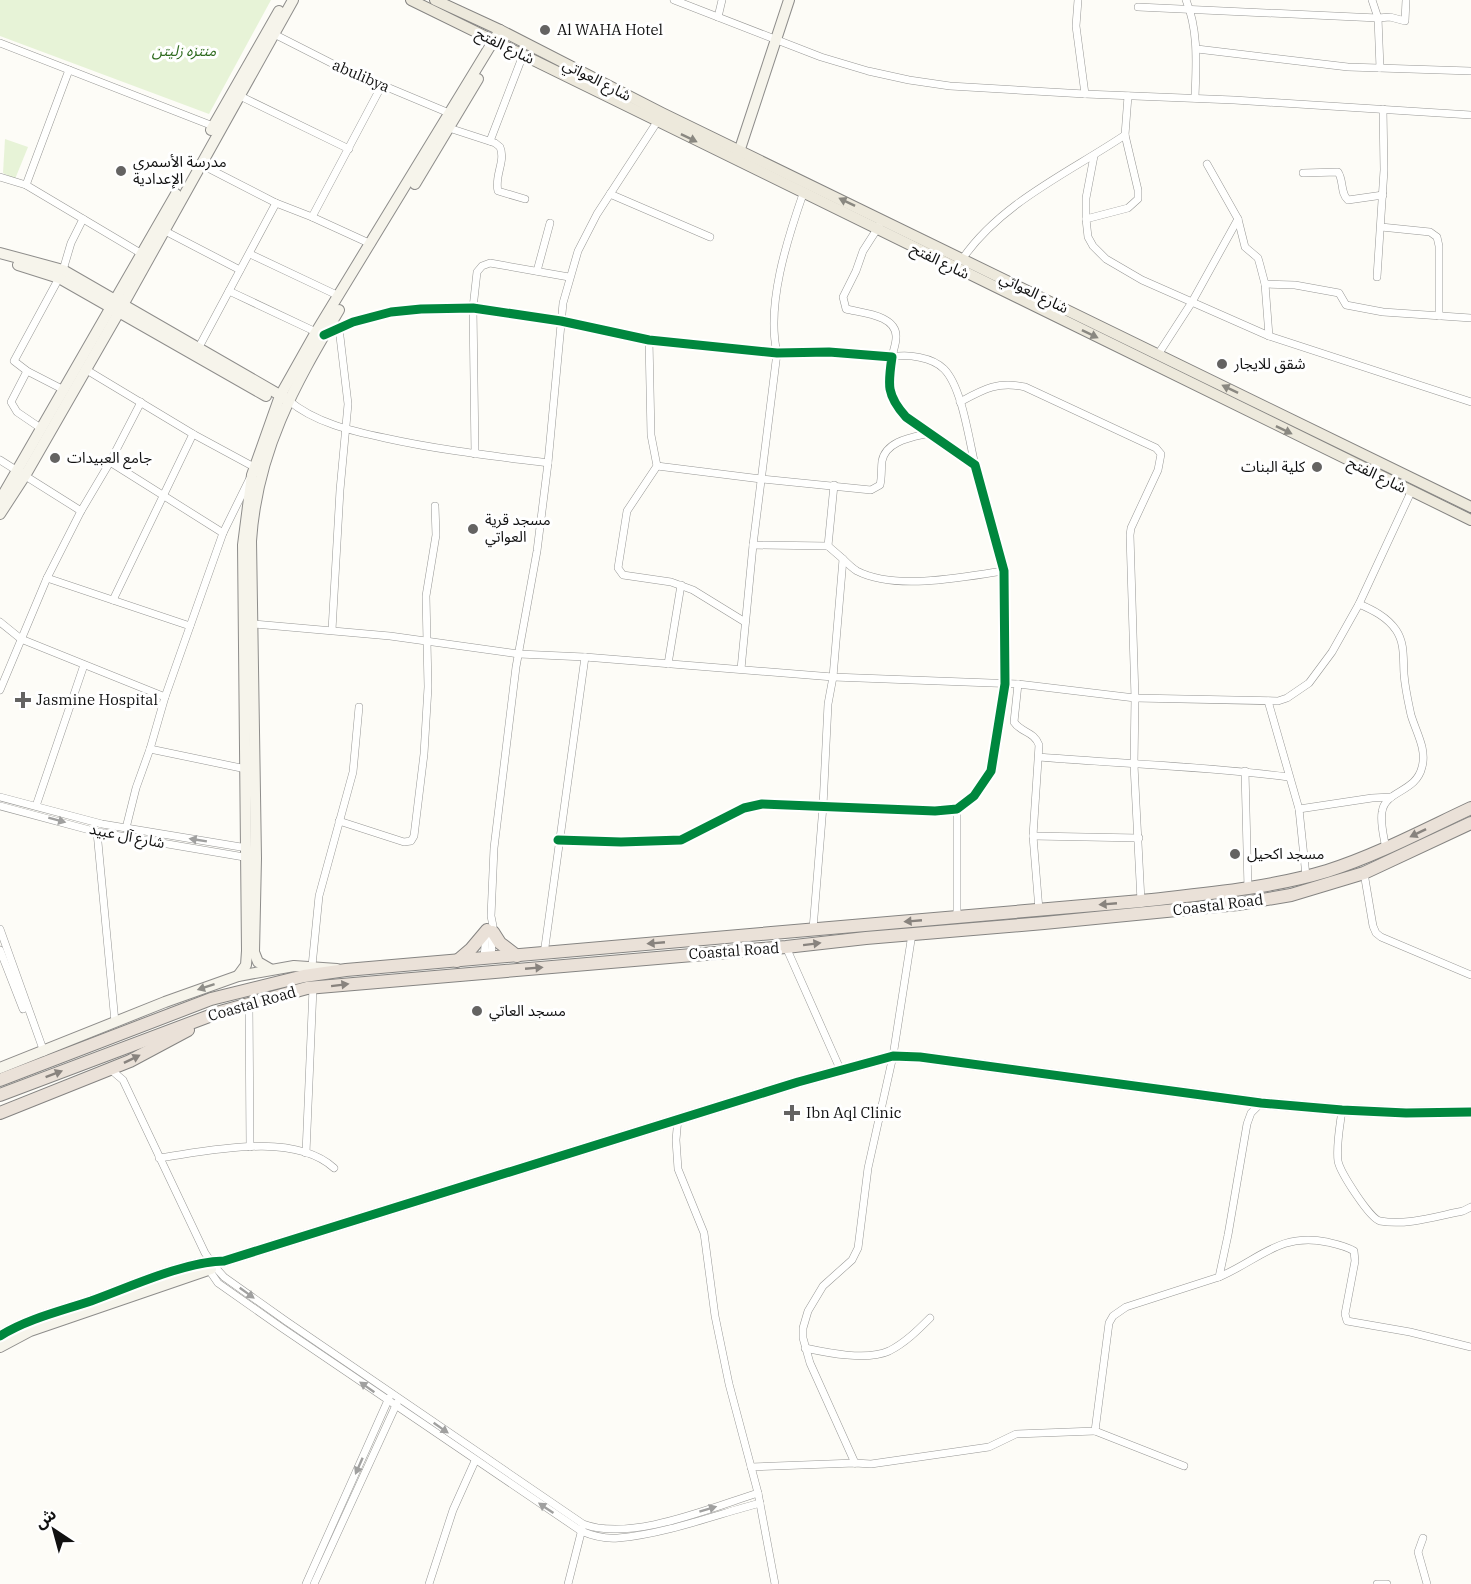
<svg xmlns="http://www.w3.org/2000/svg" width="1471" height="1584" font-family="'IBM Plex Serif','Noto Sans Arabic',serif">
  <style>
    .green { fill: #e7f3d7 }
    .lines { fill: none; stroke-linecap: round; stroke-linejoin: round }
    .street-casing { stroke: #979795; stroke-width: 8 }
    .secondary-casing { stroke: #8e8d8b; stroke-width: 12 }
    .primary-casing { stroke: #858482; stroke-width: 12 }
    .highway-casing { stroke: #858482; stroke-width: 14 }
    .street { stroke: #fffffe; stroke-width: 7 }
    .secondary { stroke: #f6f4eb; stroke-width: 10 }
    .primary { stroke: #ede9dc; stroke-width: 10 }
    .highway { stroke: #eae1d8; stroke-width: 12 }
    .cycleway-casing { stroke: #fff; stroke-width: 13 }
    .cycleway { stroke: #00873e; stroke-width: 9 }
    .oneway { fill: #8a8881 }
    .oneway2 { fill: #a0a09f }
    .oneway3 { fill: #88837e }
    .oneway4 { fill: #8f8e89 }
    .poi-dot { fill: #646362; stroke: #fff; stroke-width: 2 }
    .labels { text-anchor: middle; stroke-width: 6; stroke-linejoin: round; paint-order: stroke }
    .poi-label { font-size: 15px; fill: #111; stroke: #fff; text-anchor: start }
    .street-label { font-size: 15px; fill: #111; stroke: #fff }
    .park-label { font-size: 15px; font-style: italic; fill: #2f6b1f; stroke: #fff }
  </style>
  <rect width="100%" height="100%" fill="#fdfcf7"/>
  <!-- green -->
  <g class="green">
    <polygon points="0,0 271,0 209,114 0,36"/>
    <polygon points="5,139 28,147 15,179 3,173"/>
  </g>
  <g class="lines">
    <defs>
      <g id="street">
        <polyline points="674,0 821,57 868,71 909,80 950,86 1085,94 1234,100 1471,115"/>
        <polyline points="1078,0 1076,26 1085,94"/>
        <path d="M1186,0C1199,32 1196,65 1195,98"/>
        <polyline points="1372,0 1378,18 1380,68"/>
        <polyline points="1138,7 1378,18 1390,17 1405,21 1406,0"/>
        <polyline points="718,17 722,0"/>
        <polyline points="274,34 339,67 449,113"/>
        <polyline points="0,43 213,126"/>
        <polyline points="1197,49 1348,67 1471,71"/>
        <polyline points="240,96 349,149"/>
        <polyline points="1128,96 1125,135 1138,190 1138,199 1128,208 1086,219 1088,237 1093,246 1106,259 1142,280 1269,336 1471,402"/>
        <path d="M449,128L495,143L500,147C506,161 494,176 498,191L525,199"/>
        <polyline points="490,141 523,55"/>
        <polyline points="200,164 276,203 312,217 371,244"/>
        <polyline points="1207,164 1238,219 1245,247 1258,258 1260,265 1265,284 1269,336"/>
        <path d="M1303,173L1338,172C1344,181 1340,193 1348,200L1383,195"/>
        <polyline points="0,177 26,185 142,254"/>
        <polyline points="26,185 69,70"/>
        <polyline points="610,194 710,237"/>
        <polyline points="312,217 382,85"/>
        <polyline points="1086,219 1086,198 1094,156"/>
        <path d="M879,226L863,251L856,271L843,297L846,309C862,313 898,315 896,338C896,344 893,351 892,357C908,354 932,357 944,369C962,387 969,440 975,465"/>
        <polyline points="1381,227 1430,232 1437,237 1439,246 1439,316"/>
        <polyline points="165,231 240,270"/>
        <polyline points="250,254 339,296"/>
        <path d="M963,258C1002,202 1070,172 1125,135"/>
        <polyline points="63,270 71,243 83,219"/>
        <polyline points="537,271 550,223"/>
        <polyline points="1377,277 1384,170 1383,109"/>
        <polyline points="59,278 14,361 27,371 64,390"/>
        <polyline points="1265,284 1295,285 1339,293 1346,305 1383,312 1471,318"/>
        <polyline points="229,291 316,332"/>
        <path d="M326,334L353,322L391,312L421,309L473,308L561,321L649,340L777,353L829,352L892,357C888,384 886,395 906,417L975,465L1004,571L1005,684L991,771L974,796L957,809L935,811L762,804L744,808L681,840L621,842L558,840"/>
        <polyline points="649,340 651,435 657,466 627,511 618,568 623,575 671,582 693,590 745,622"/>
        <polyline points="199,347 276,203"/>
        <polyline points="1159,353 1192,302 1238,219"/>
        <polyline points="85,369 193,434 254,467"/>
        <polyline points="27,371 11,402 17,412 42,429"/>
        <path d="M288,400C315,423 352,431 385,438C439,450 494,456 548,463"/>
        <path d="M960,402C984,389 998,381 1025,387L1156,448L1161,454L1158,470L1131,528L1130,535L1135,698L1134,765L1141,901"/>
        <polyline points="475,454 473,308 477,272 482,266 490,263 569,277"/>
        <polyline points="0,460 81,511"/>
        <polyline points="110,462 223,533"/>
        <path d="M657,466L761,479L871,490L880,485C882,477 881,469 882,461C886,440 914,437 930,433"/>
        <polyline points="753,545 828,546"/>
        <path d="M843,559C847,563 852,568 857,571C896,591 961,577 1004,571"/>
        <polyline points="47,578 190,626"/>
        <polyline points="113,600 193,434"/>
        <path d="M1359,604C1373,610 1387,617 1396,630C1405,643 1403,659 1404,674C1405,688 1408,701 1411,715C1416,732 1427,749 1422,767C1416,793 1385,790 1382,812C1380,824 1384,837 1386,849"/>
        <polyline points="0,622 21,639 165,697"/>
        <polyline points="253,624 390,636 519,654 585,657 833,677 1018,684 1135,698 1278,701 1287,698 1309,683 1332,652 1359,604 1411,492"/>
        <polyline points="332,630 340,490 348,404 339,328"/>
        <polyline points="668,664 681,585"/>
        <path d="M741,669L753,545L777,353C766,305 787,240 803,194"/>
        <path d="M1018,684L1014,722C1021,733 1034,731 1039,745L1033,836L1039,910"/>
        <polyline points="0,690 47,578 81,511 110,462 141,402"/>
        <polyline points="1268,701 1299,809 1306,876"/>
        <polyline points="150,749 246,769"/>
        <path d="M1039,757C1122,764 1205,766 1288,777"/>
        <polyline points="1245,771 1248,889"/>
        <polyline points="0,797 102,824 247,848"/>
        <polyline points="0,806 97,832 250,858"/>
        <polyline points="36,806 84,665"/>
        <polyline points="957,809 957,917"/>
        <polyline points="1299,809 1372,798 1391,797"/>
        <polyline points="339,821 404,842 411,841 414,836 424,754 428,687 426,596 436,535 435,506"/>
        <polyline points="126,828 136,788 150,749 165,697 223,533 249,480"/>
        <polyline points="97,832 115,1022"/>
        <polyline points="1033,836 1139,838"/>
        <polyline points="1364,873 1373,926 1376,933 1381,937 1471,975"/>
        <polyline points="0,929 44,1052"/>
        <polyline points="813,929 823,806 828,704 833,677 843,559 828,546 834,485"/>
        <polyline points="786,947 841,1071"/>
        <polyline points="0,950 23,1009"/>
        <polyline points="544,954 585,657"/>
        <polyline points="484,958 486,933"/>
        <polyline points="491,958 493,926 491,916 494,848 516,667 537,551 548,463 563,303 578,251 597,214 657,122"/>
        <polyline points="312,966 319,896 353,772 359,707"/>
        <polyline points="249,1003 250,1147"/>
        <path d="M110,1069L123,1080L205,1253L215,1267L224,1277L286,1321L583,1524C631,1542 710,1508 758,1493"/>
        <path d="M1342,1110C1340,1126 1336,1145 1338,1161C1340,1172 1370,1219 1380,1221C1407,1226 1437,1216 1463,1211L1471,1207"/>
        <polyline points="678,1118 676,1140 678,1169 704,1233 715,1316 729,1384 758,1493 775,1584"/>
        <polyline points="306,1153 313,988"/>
        <path d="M159,1158C209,1151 293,1131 334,1168"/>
        <path d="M207,1267L218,1283L282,1328L581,1531C593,1536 606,1539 618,1538C665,1534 715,1515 760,1503"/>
        <path d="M1219,1277C1259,1260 1280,1232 1327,1242C1336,1244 1346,1246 1354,1251L1355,1261L1345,1314L1347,1321L1410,1332L1471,1347"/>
        <path d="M805,1348C828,1353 867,1361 889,1351C905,1343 918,1330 930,1318"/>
        <polyline points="1095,1431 1184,1466"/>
        <polyline points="855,1463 810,1363 803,1338 803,1328 808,1311 823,1286 852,1260 858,1248 868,1168 893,1056 912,934"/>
        <polyline points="751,1467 855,1463 871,1464 989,1447 1016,1434 1095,1431 1109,1323 1113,1316 1126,1307 1219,1277 1228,1235 1247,1124 1251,1113 1261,1103"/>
        <polyline points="1423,1538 1418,1552 1427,1584"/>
        <polyline points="306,1584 389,1398"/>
        <polyline points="314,1584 397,1403"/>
        <polyline points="429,1584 453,1510 475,1461"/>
        <polyline points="568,1584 582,1529"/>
        <polyline points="1377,1584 1387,1584"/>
      </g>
      <g id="secondary">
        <polyline points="211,130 279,11"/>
        <polyline points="737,158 789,0"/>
        <polyline points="415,184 478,79"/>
        <polyline points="0,253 63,270 285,398"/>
        <polyline points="18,265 59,278 266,396"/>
        <polyline points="0,500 176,194"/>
        <polyline points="0,514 26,474 119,312 293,0"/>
        <path d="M270,969L258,962L254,952L256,858L251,541C257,451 294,386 339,310"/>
        <polyline points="238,976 246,965 247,951 243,545 252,475 280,396 316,332 500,30"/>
        <polyline points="0,1068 165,1002 238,976 294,966 337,969"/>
        <path d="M0,1336C27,1319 61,1311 91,1301C130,1287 183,1262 224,1261L798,1082L893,1056L920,1057L1261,1103L1342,1110L1406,1113L1471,1112"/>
        <polyline points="0,1347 30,1331 211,1269"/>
      </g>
      <g id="primary">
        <polyline points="411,0 1471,520"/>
        <polyline points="435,0 500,30 662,113 1471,507"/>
      </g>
      <g id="highway">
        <polyline points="493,932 500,943 517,956"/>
        <polyline points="457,961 471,949 487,930"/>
        <path d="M0,1080L211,999L304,976L346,970L1141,901C1203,894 1267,889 1327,871C1377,855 1424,830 1471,808"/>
        <polyline points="0,1095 220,1012 307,988 786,947 866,938 1044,923 1238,904 1291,895 1364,873 1471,823"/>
        <polyline points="0,1113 130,1061 188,1030"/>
      </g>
    </defs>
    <!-- street casing -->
    <use href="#street" class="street-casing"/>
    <!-- secondary casing -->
    <use href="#secondary" class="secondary-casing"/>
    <!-- primary casing -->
    <use href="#primary" class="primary-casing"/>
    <!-- highway casing -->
    <use href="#highway" class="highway-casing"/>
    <!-- street -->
    <use href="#street" class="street"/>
    <!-- secondary -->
    <use href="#secondary" class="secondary"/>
    <!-- primary -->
    <use href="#primary" class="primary"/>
    <!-- highway -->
    <use href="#highway" class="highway"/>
    <defs>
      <g id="cycleway">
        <path d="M324,335L353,322L391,312L421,309L473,308L561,321L649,340L777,353L829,352L892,357C888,384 886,395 906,417L975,465L1004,571L1005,684L991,771L974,796L957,809L935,811L762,804L744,808L681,840L621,842L558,840"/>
        <path d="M0,1336C27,1319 61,1311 91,1301C130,1287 183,1262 224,1261L798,1082L893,1056L920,1057L1261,1103L1342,1110L1406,1113L1471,1112"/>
      </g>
    </defs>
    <!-- cycleway casing -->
    <use href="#cycleway" class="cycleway-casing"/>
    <!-- cycleway -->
    <use href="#cycleway" class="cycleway"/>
  </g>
  <!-- one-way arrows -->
  <defs><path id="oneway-solid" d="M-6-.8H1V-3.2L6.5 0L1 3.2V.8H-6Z" transform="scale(1.5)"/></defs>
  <g class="oneway">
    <use href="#oneway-solid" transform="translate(689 138) rotate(26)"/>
    <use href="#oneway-solid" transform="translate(847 202) rotate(-154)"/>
    <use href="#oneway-solid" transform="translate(1090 334) rotate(26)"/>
    <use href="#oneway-solid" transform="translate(1230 389) rotate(-154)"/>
    <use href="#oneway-solid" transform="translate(1284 430) rotate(26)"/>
  </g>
  <g class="oneway2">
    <use href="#oneway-solid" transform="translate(57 820) rotate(15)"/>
    <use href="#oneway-solid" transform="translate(198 840) rotate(-171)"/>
    <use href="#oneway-solid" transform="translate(247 1293) rotate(36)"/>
    <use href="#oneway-solid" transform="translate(367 1387) rotate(-145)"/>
    <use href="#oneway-solid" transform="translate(441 1428) rotate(35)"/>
    <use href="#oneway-solid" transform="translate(359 1466) rotate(114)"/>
    <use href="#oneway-solid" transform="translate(546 1508) rotate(-146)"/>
    <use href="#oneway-solid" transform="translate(708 1509) rotate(-17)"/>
  </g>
  <g class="oneway3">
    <use href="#oneway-solid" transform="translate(1418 833) rotate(154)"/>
    <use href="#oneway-solid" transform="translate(1108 904) rotate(175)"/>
    <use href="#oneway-solid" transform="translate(913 921) rotate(175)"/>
    <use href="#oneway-solid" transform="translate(656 943) rotate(175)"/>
    <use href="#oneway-solid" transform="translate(812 944) rotate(-7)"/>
    <use href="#oneway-solid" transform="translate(534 968) rotate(-5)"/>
    <use href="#oneway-solid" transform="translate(340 985) rotate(-7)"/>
    <use href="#oneway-solid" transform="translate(132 1059) rotate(-26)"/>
    <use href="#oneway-solid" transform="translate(54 1074) rotate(-21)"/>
  </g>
  <use class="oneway4" href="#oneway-solid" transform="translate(206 987) rotate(162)"/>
  <!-- markers -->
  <g class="poi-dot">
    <circle cx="545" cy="30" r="6"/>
    <circle cx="121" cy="171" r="6"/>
    <circle cx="1222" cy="364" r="6"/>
    <circle cx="55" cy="458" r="6"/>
    <circle cx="1317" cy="467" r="6"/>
    <circle cx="473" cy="529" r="6"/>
    <path d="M20 691h6v6h6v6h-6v6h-6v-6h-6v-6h6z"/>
    <circle cx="1235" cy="854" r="6"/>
    <circle cx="477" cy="1011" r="6"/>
    <path d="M789 1104h6v6h6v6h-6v6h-6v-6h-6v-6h6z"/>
  </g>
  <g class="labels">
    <!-- poi labels -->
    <g class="poi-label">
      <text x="557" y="35">Al WAHA Hotel</text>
      <text x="133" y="167">مدرسة الأسمري<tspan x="133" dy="17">الإعدادية</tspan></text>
      <text x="1234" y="369">شقق للايجار</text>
      <text x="67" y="463">جامع العبيدات</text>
      <text x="1305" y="472" text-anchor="end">كلية البنات</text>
      <text x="485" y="525">مسجد قرية<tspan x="485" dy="17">العواتي</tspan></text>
      <text x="36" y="705">Jasmine Hospital</text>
      <text x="1247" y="859">مسجد اكحيل</text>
      <text x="489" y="1016">مسجد العاتي</text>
      <text x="806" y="1118">Ibn Aql Clinic</text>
    </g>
    <!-- street labels -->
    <g class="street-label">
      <text transform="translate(505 46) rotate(26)" y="5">شارع الفتح</text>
      <text transform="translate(361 76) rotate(23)" y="5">abulibya</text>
      <text transform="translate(597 80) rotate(27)" y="5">شارع العواتي</text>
      <text transform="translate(940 261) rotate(26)" y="5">شارع الفتح</text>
      <text transform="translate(1034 293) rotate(26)" y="5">شارع العواتي</text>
      <text transform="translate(1377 475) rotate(26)" y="5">شارع الفتح</text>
      <text transform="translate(127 836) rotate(11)" y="5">شارع آل عبيد</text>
      <text transform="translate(1218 905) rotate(-7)" y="5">Coastal Road</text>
      <text transform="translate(734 951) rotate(-4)" y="5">Coastal Road</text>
      <text transform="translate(252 1004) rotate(-16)" y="5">Coastal Road</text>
    </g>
    <!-- park labels -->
    <g class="park-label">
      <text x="184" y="56">منتزه زليتن</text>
    </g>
  </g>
  <!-- north arrow -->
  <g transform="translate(54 1530) rotate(324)" stroke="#ffffff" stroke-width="4.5" paint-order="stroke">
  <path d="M0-4.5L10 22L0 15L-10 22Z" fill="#111111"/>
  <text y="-9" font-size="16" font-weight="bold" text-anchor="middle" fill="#111111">ش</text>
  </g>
</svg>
